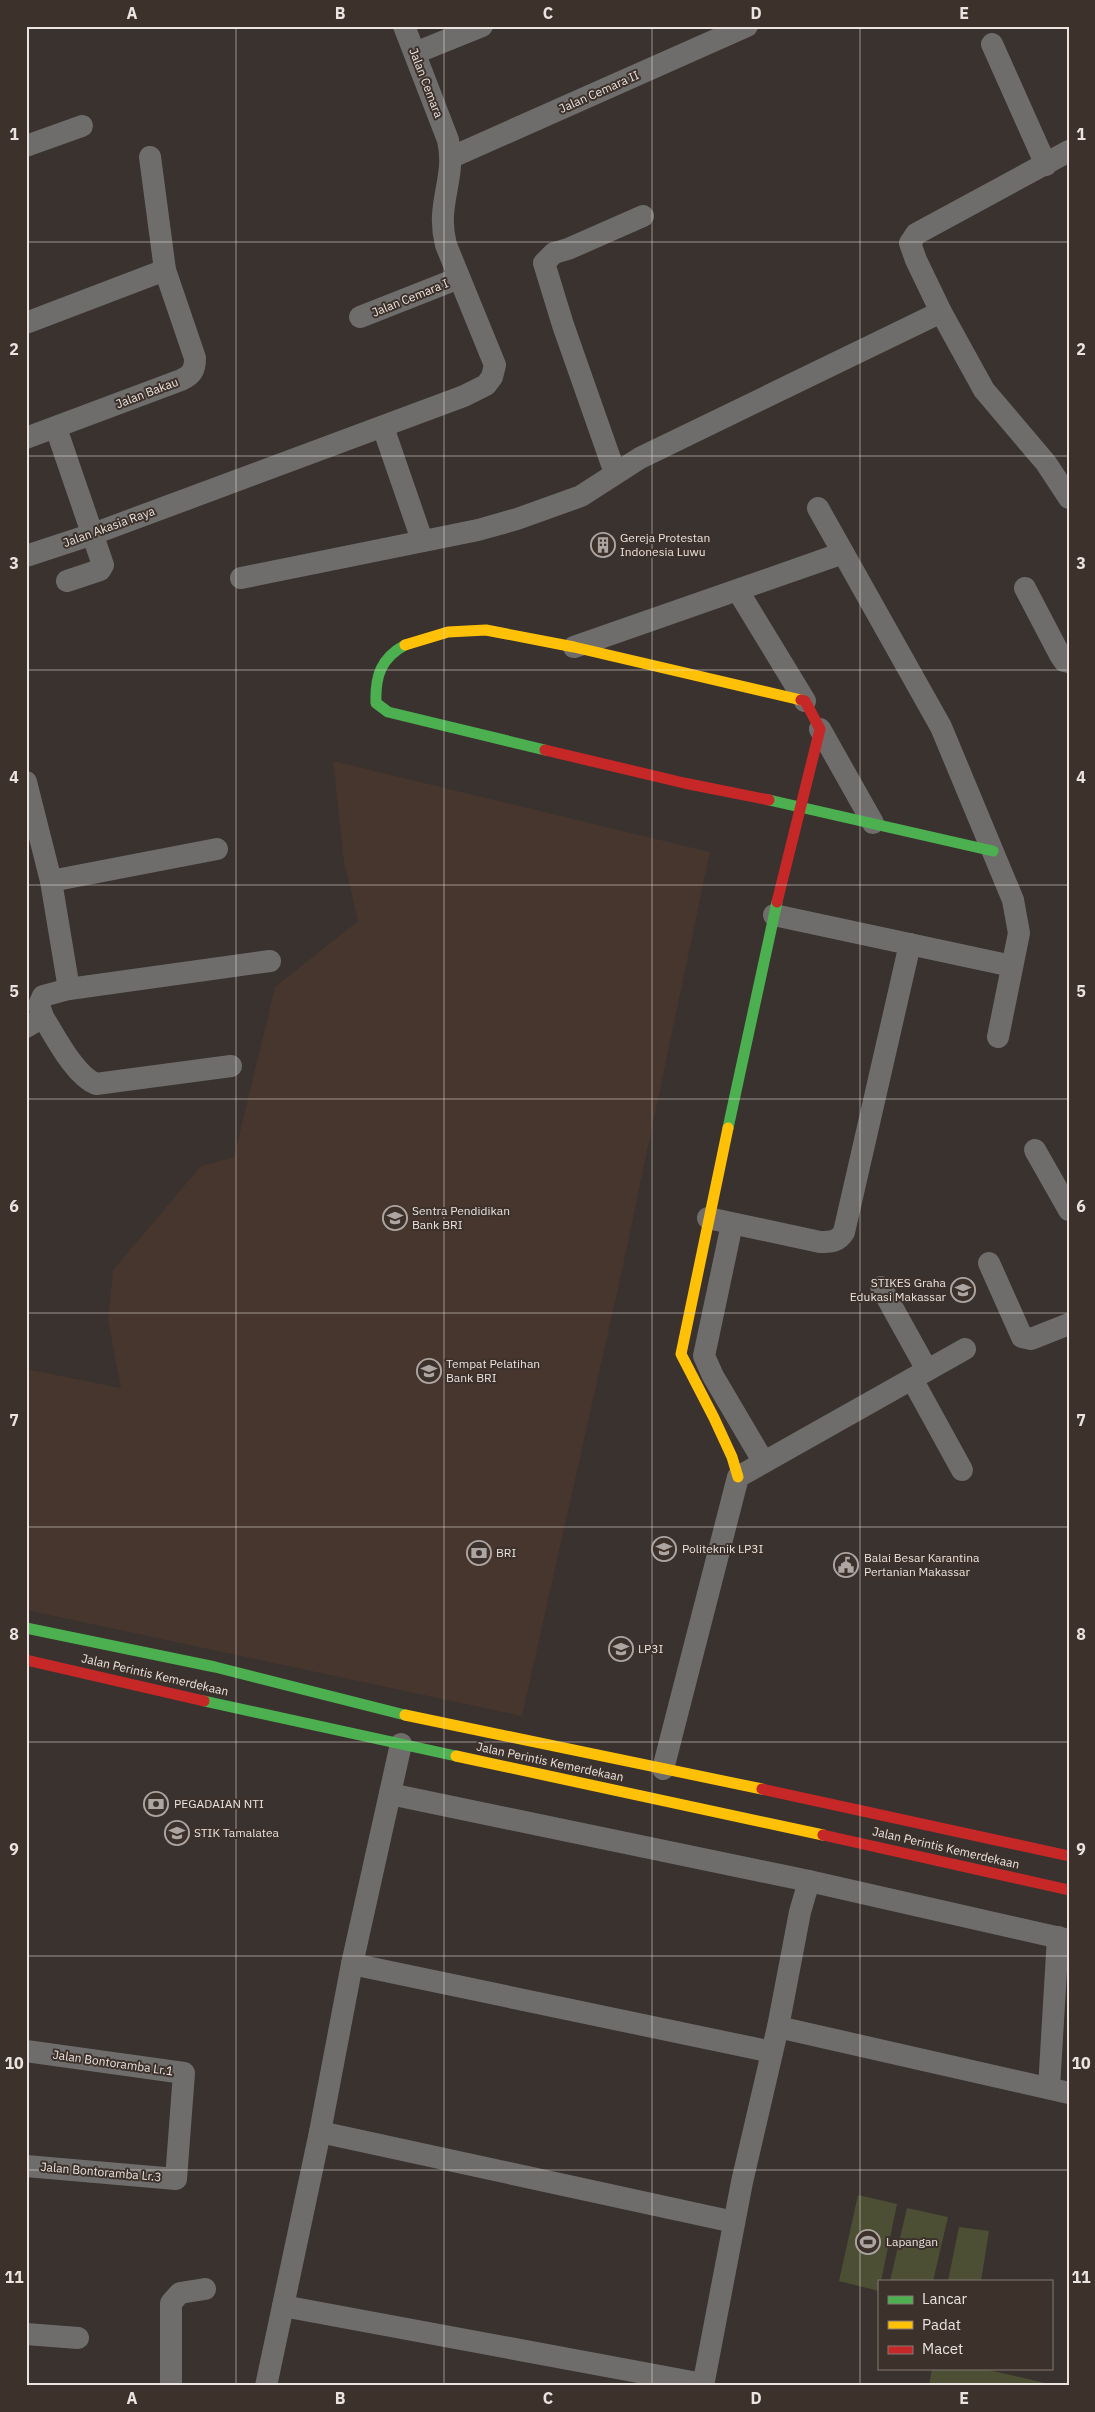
<svg xmlns="http://www.w3.org/2000/svg" width="1095" height="2412" font-family="'IBM Plex Sans',sans-serif">
  <style>
    .built { fill: #46362d }
    .green { fill: #4d4f35 }
    .lines { fill: none; stroke-linecap: round; stroke-linejoin: round }
    .street { stroke: #6f6d6c; stroke-width: 22 }
    .fast { stroke: #4caf50; stroke-width: 11 }
    .slow { stroke: #ffc107; stroke-width: 11 }
    .jam { stroke: #c62828; stroke-width: 11 }
    .grid { fill: none; stroke: #ebe3df; stroke-width: 1; stroke-opacity: 0.55 }
    .labels { text-anchor: middle; stroke-width: 4; stroke-linejoin: round; paint-order: stroke }
    .street-label { font-size: 12px; fill: #ebe3df; stroke: #3d312b }
    .poi-label { font-size: 12px; fill: #ebe3df; stroke: #3d312b; text-anchor: start }
    .neatline { fill: none; stroke: #ebe3df; stroke-width: 2 }
    .grid-label { font-size: 16px; text-anchor: middle; font-weight: bold; fill: #ebe3df }
  </style>
  <rect width="100%" height="100%" fill="#39322f"/>
  <!-- built -->
  <polygon class="built" points="333,761 710,852 621,1275 522,1716 26,1610 26,1369 121,1388 108,1320 113,1270 201,1166 234,1157 275,987 358,921 344,862"/>
  <!-- green -->
  <g class="green">
    <polygon points="858,2195 897,2204 881,2281 879,2281 879,2291 839,2281"/>
    <polygon points="907,2208 948,2217 933,2281 890,2281"/>
    <polygon points="959,2227 989,2231 981,2281 948,2281"/>
    <polygon points="932,2368 980,2368 1058,2386 929,2386"/>
  </g>
  <g class="lines">
    <!-- street -->
    <g class="street">
      <polyline points="992,44 1046,165"/>
      <polyline points="415,53 482,26"/>
      <polyline points="26,146 82,126"/>
      <polyline points="1069,151 916,234 910,243 916,260 941,312 984,390 1046,463 1069,498"/>
      <polyline points="452,157 747,26"/>
      <polyline points="360,317 459,278"/>
      <polyline points="26,323 165,270"/>
      <polyline points="383,427 422,540"/>
      <polyline points="56,428 103,565 100,570 67,581"/>
      <path d="M26,438L181,380C192,375 195,370 195,358L165,270L150,157"/>
      <polyline points="615,473 563,325 544,263 554,253 568,249 643,216"/>
      <polyline points="818,508 941,727 1013,900 1019,933 998,1037"/>
      <path d="M26,556L93,534L464,396L486,385L492,377L495,365L446,245C435,203 457,179 448,140L404,26"/>
      <polyline points="241,578 478,530 517,519 581,496 640,458 941,312"/>
      <polyline points="1025,588 1060,655 1064,661 1069,662"/>
      <polyline points="738,591 805,701"/>
      <polyline points="574,647 843,553"/>
      <polyline points="820,729 873,823"/>
      <polyline points="26,782 51,881"/>
      <polyline points="774,915 1012,966"/>
      <polyline points="69,989 270,961"/>
      <path d="M43,1017C55,1036 75,1076 96,1084L231,1066"/>
      <polyline points="26,1027 43,1017 39,1005 43,996 69,989 51,881 217,849"/>
      <polyline points="1035,1150 1069,1210"/>
      <path d="M708,1218L820,1242C831,1242 838,1242 844,1232L910,944"/>
      <polyline points="732,1224 704,1356 713,1376 763,1461"/>
      <polyline points="989,1263 1022,1337 1031,1339 1069,1324"/>
      <polyline points="881,1287 927,1370"/>
      <polyline points="912,1379 962,1470"/>
      <polyline points="663,1769 738,1477 965,1349"/>
      <polyline points="390,1794 809,1881 1069,1940"/>
      <polyline points="352,1964 772,2052"/>
      <polyline points="778,2027 1069,2093"/>
      <polyline points="26,2051 184,2073 176,2179 26,2166"/>
      <polyline points="1049,2088 1058,1937"/>
      <polyline points="320,2132 734,2222"/>
      <polyline points="283,2306 703,2384"/>
      <polyline points="26,2334 78,2338"/>
      <polyline points="171,2386 171,2303 180,2293 205,2289"/>
      <polyline points="266,2386 320,2132 352,1964 401,1744"/>
      <polyline points="703,2386 742,2182 778,2027 800,1912 809,1881"/>
    </g>
    <!-- fast -->
    <g class="fast">
      <path d="M405,645C381,658 375,676 376,703L388,712L545,750"/>
      <polyline points="769,800 993,851"/>
      <polyline points="728,1128 777,902"/>
      <polyline points="26,1628 215,1667 405,1715"/>
      <polyline points="204,1701 456,1756"/>
    </g>
    <!-- slow -->
    <g class="slow">
      <polyline points="405,645 448,632 486,630 574,647 801,700"/>
      <polyline points="728,1128 681,1354 714,1418 732,1457 738,1477"/>
      <polyline points="405,1715 762,1789"/>
      <polyline points="456,1756 823,1835"/>
    </g>
    <!-- jam -->
    <g class="jam">
      <polyline points="545,750 684,783 769,800"/>
      <polyline points="777,902 820,729 805,701 801,700"/>
      <polyline points="26,1660 204,1701"/>
      <polyline points="762,1789 1069,1856"/>
      <polyline points="823,1835 1069,1890"/>
    </g>
  </g>
  <!-- grid -->
  <path class="grid" d="M236,26V2386M444,26V2386M652,26V2386M860,26V2386M26,242H1069M26,456H1069M26,670H1069M26,885H1069M26,1099H1069M26,1313H1069M26,1527H1069M26,1742H1069M26,1956H1069M26,2170H1069"/>
  <!-- icons -->
  <defs>
    <symbol id="building-ring" viewBox="-11 -11 22 22"><circle r="9.5" fill="#3d312b" stroke="#ada5a1" stroke-width="1.5"/><path d="M-4-6H4V6H1V3H-1V6H-4ZM-2.5-4.3h1.7v1.8h-1.7ZM.8-4.3h1.7v1.8H.8ZM-2.5-1h1.7V.8h-1.7ZM.8-1h1.7V.8H.8Z" fill="#ada5a1"/></symbol>
    <symbol id="university-ring" viewBox="-11 -11 22 22"><circle r="9.5" fill="#3d312b" stroke="#ada5a1" stroke-width="1.5"/><path d="M0-5L7-2L0 1L-7-2ZM-4 1L0 2.5L4 1V4Q0 6-4 4Z" fill="#ada5a1"/></symbol>
    <symbol id="bank-ring" viewBox="-11 -11 22 22"><circle r="9.5" fill="#3d312b" stroke="#ada5a1" stroke-width="1.5"/><path d="M-6-4H6V4H-6ZM0-2.3a2.3 2.3 0 1 0 0 4.6a2.3 2.3 0 1 0 0-4.6Z" fill="#ada5a1"/></symbol>
    <symbol id="civic-ring" viewBox="-11 -11 22 22"><circle r="9.5" fill="#3d312b" stroke="#ada5a1" stroke-width="1.5"/><path d="M-.6-6.5H3V-4.5H.6V-3L4-1V1h2V6H-6V1h2V-1L-.6-3ZM-1.2 2.5V6h2.4V2.5Z" fill="#ada5a1"/></symbol>
    <symbol id="stadium-ring" viewBox="-11 -11 22 22"><circle r="9.5" fill="#3d312b" stroke="#ada5a1" stroke-width="1.5"/><path d="M0-5a6.5 5 0 1 0 0 10a6.5 5 0 1 0 0-10ZM-3.5-1.8h7v3.6h-7Z" fill="#ada5a1"/></symbol>
  </defs>
  <g fill-rule="evenodd">
    <use href="#building-ring" x="589" y="531" width="28" height="28"/>
    <use href="#university-ring" x="381" y="1204" width="28" height="28"/>
    <use href="#university-ring" x="949" y="1276" width="28" height="28"/>
    <use href="#university-ring" x="415" y="1357" width="28" height="28"/>
    <use href="#university-ring" x="650" y="1535" width="28" height="28"/>
    <use href="#bank-ring" x="465" y="1539" width="28" height="28"/>
    <use href="#civic-ring" x="832" y="1551" width="28" height="28"/>
    <use href="#university-ring" x="607" y="1635" width="28" height="28"/>
    <use href="#bank-ring" x="142" y="1790" width="28" height="28"/>
    <use href="#university-ring" x="163" y="1819" width="28" height="28"/>
    <use href="#stadium-ring" x="854" y="2228" width="28" height="28"/>
  </g>
  <g class="labels">
    <!-- street labels -->
    <g class="street-label">
      <text transform="translate(426 83) rotate(69)" y="4">Jalan Cemara</text>
      <text transform="translate(599 92) rotate(-24)" y="4">Jalan Cemara II</text>
      <text transform="translate(410 298) rotate(-22)" y="4">Jalan Cemara I</text>
      <text transform="translate(147 393) rotate(-21)" y="4">Jalan Bakau</text>
      <text transform="translate(109 527) rotate(-20)" y="4">Jalan Akasia Raya</text>
      <text transform="translate(155 1675) rotate(13)" y="4">Jalan Perintis Kemerdekaan</text>
      <text transform="translate(550 1762) rotate(12)" y="4">Jalan Perintis Kemerdekaan</text>
      <text transform="translate(946 1848) rotate(13)" y="4">Jalan Perintis Kemerdekaan</text>
      <text transform="translate(113 2063) rotate(8)" y="4">Jalan Bontoramba Lr.1</text>
      <text transform="translate(101 2172) rotate(5)" y="4">Jalan Bontoramba Lr.3</text>
    </g>
    <!-- poi labels -->
    <g class="poi-label">
      <text x="620" y="542">Gereja Protestan<tspan x="620" dy="14">Indonesia Luwu</tspan></text>
      <text x="412" y="1215">Sentra Pendidikan<tspan x="412" dy="14">Bank BRI</tspan></text>
      <text x="946" y="1287" text-anchor="end">STIKES Graha<tspan x="946" dy="14">Edukasi Makassar</tspan></text>
      <text x="446" y="1368">Tempat Pelatihan<tspan x="446" dy="14">Bank BRI</tspan></text>
      <text x="682" y="1553">Politeknik LP3I</text>
      <text x="496" y="1557">BRI</text>
      <text x="864" y="1562">Balai Besar Karantina<tspan x="864" dy="14">Pertanian Makassar</tspan></text>
      <text x="638" y="1653">LP3I</text>
      <text x="174" y="1808">PEGADAIAN NTI</text>
      <text x="194" y="1837">STIK Tamalatea</text>
      <text x="886" y="2246">Lapangan</text>
    </g>
  </g>
  <!-- border -->
  <rect width="1095" height="2412" fill="none" stroke="#3d312b" stroke-width="55"/>
  <!-- legend -->
  <rect x="878" y="2280" width="175" height="90" fill="#3d312b" stroke="#837873"/>
  <rect x="888" y="2296" width="25" height="8" fill="#4caf50" stroke="#837873"/>
  <text x="922" y="2304" font-size="15" fill="#ebe3df">Lancar</text>
  <rect x="888" y="2321" width="25" height="8" fill="#ffc107" stroke="#837873"/>
  <text x="922" y="2330" font-size="15" fill="#ebe3df">Padat</text>
  <rect x="888" y="2346" width="25" height="8" fill="#c62828" stroke="#837873"/>
  <text x="922" y="2354" font-size="15" fill="#ebe3df">Macet</text>
  <rect x="28" y="28" width="1040" height="2356" class="neatline"/>
  <g class="grid-label">
    <text x="132" y="19">A</text>
    <text x="340" y="19">B</text>
    <text x="548" y="19">C</text>
    <text x="756" y="19">D</text>
    <text x="964" y="19">E</text>
    <text x="14" y="140">1</text>
    <text x="1081" y="140">1</text>
    <text x="14" y="355">2</text>
    <text x="1081" y="355">2</text>
    <text x="14" y="569">3</text>
    <text x="1081" y="569">3</text>
    <text x="14" y="783">4</text>
    <text x="1081" y="783">4</text>
    <text x="14" y="997">5</text>
    <text x="1081" y="997">5</text>
    <text x="14" y="1212">6</text>
    <text x="1081" y="1212">6</text>
    <text x="14" y="1426">7</text>
    <text x="1081" y="1426">7</text>
    <text x="14" y="1640">8</text>
    <text x="1081" y="1640">8</text>
    <text x="14" y="1855">9</text>
    <text x="1081" y="1855">9</text>
    <text x="14" y="2069">10</text>
    <text x="1081" y="2069">10</text>
    <text x="14" y="2283">11</text>
    <text x="1081" y="2283">11</text>
    <text x="132" y="2404">A</text>
    <text x="340" y="2404">B</text>
    <text x="548" y="2404">C</text>
    <text x="756" y="2404">D</text>
    <text x="964" y="2404">E</text>
  </g>
</svg>
